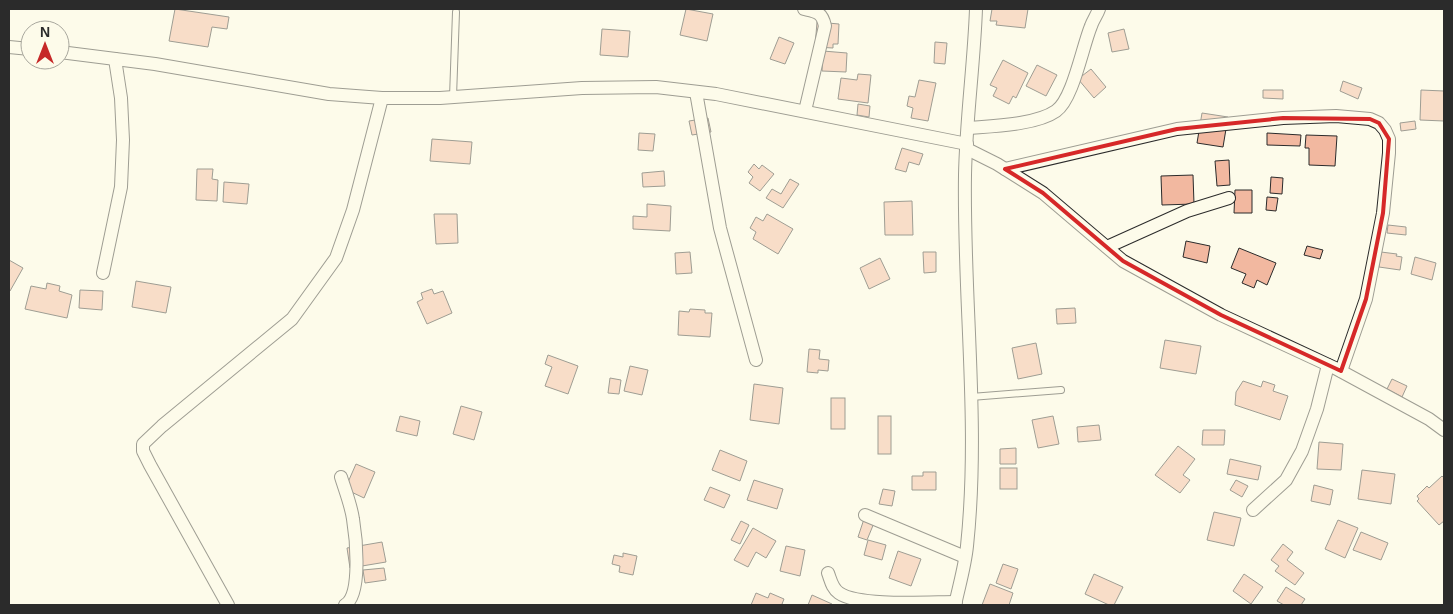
<svg xmlns="http://www.w3.org/2000/svg" width="1453" height="614" font-family="Arial,sans-serif">
  <style>
    .building { fill: #f2b8a0; stroke: #2b2b2b }
    .lines { fill: none; stroke-linecap: round; stroke-linejoin: round }
    .lane-casing { stroke: #2b2b2b; stroke-width: 8 }
    .street-casing { stroke: #2b2b2b; stroke-width: 14 }
    .lane { stroke: #fdfbea; stroke-width: 6 }
    .street { stroke: #fdfbea; stroke-width: 12 }
    .marked { fill: none; stroke: #d62828; stroke-width: 4; stroke-linejoin: round }
  </style>
  <rect width="100%" height="100%" fill="#fdfbea"/>
  <!-- building -->
  <g class="building">
    <polygon points="175,9 229,17 227,29 212,27 208,47 169,41"/>
    <polygon points="686,9 713,14 707,41 680,35"/>
    <polygon points="992,9 1028,9 1025,28 996,25 997,21 990,21"/>
    <polygon points="817,22 839,24 838,44 833,44 833,48 815,47"/>
    <polygon points="602,29 630,31 628,57 600,55"/>
    <polygon points="1124,29 1129,49 1112,52 1108,33"/>
    <polygon points="779,37 794,43 785,64 770,59"/>
    <polygon points="935,42 947,43 945,64 934,63"/>
    <polygon points="823,51 847,53 846,72 822,71"/>
    <polygon points="1003,60 1028,73 1016,98 1013,96 1009,104 993,96 997,88 990,85"/>
    <polygon points="1037,65 1057,75 1046,96 1026,86"/>
    <polygon points="1091,69 1106,87 1094,98 1078,79"/>
    <polygon points="858,74 871,75 868,103 838,99 841,78 857,80"/>
    <polygon points="919,80 936,83 928,121 911,118 913,108 907,106 909,96 915,97"/>
    <polygon points="1343,81 1362,88 1358,99 1340,91"/>
    <polygon points="1263,90 1283,90 1283,99 1263,98"/>
    <polygon points="1421,90 1444,91 1444,121 1420,120"/>
    <polygon points="858,104 870,106 869,117 857,115"/>
    <polygon points="1202,113 1228,117 1223,147 1197,143"/>
    <polygon points="708,118 711,132 692,135 689,121"/>
    <polygon points="1415,121 1416,129 1401,131 1400,123"/>
    <polygon points="639,133 655,134 653,151 638,150"/>
    <polygon points="1267,133 1301,135 1300,146 1267,145"/>
    <polygon points="1306,135 1337,136 1335,166 1309,165 1309,148 1305,148"/>
    <polygon points="432,139 472,142 470,164 430,161"/>
    <polygon points="902,148 923,154 919,165 909,162 906,172 895,169"/>
    <polygon points="1229,160 1230,185 1217,186 1215,161"/>
    <polygon points="754,164 759,169 762,165 774,174 760,191 749,183 753,177 748,172"/>
    <polygon points="197,169 213,169 212,179 218,180 217,201 196,200"/>
    <polygon points="664,171 665,186 643,187 642,173"/>
    <polygon points="1193,175 1194,204 1162,205 1161,176"/>
    <polygon points="1271,177 1283,178 1282,194 1270,193"/>
    <polygon points="790,179 799,184 783,208 766,198 772,189 781,194"/>
    <polygon points="224,182 249,184 247,204 223,202"/>
    <polygon points="1235,190 1252,190 1252,213 1234,213"/>
    <polygon points="1267,197 1278,198 1276,211 1266,210"/>
    <polygon points="912,201 913,235 885,235 884,202"/>
    <polygon points="647,204 671,206 670,231 633,229 633,216 647,217"/>
    <polygon points="434,214 457,214 458,243 436,244"/>
    <polygon points="767,214 793,229 778,254 753,239 756,232 750,228 756,217 763,221"/>
    <polygon points="1388,225 1406,227 1406,235 1387,233"/>
    <polygon points="1186,241 1210,246 1207,263 1183,257"/>
    <polygon points="1307,246 1323,250 1320,259 1304,255"/>
    <polygon points="1239,248 1276,263 1267,285 1257,280 1254,288 1242,283 1246,274 1231,268"/>
    <polygon points="690,252 692,273 676,274 675,253"/>
    <polygon points="923,252 936,252 936,272 924,273"/>
    <polygon points="1381,252 1397,254 1396,256 1402,257 1400,270 1379,267"/>
    <polygon points="1415,257 1436,263 1432,280 1411,274"/>
    <polygon points="880,258 890,279 869,289 860,268"/>
    <polygon points="9,260 23,268 10,291 9,290"/>
    <polygon points="136,281 171,287 166,313 132,307"/>
    <polygon points="47,283 60,286 59,291 72,295 67,318 25,309 31,286 46,289"/>
    <polygon points="432,289 434,294 443,291 452,313 427,324 417,302 423,299 421,293"/>
    <polygon points="80,290 103,291 102,310 79,308"/>
    <polygon points="1075,308 1076,323 1057,324 1056,309"/>
    <polygon points="690,309 705,310 705,313 712,313 710,337 678,335 679,311 689,312"/>
    <polygon points="1165,340 1201,346 1196,374 1160,368"/>
    <polygon points="1036,343 1042,374 1018,379 1012,348"/>
    <polygon points="809,349 820,350 819,359 829,360 828,371 818,370 818,373 807,372"/>
    <polygon points="548,355 578,366 568,394 545,386 552,367 545,364"/>
    <polygon points="630,366 648,370 642,395 624,391"/>
    <polygon points="610,378 621,380 619,394 608,393"/>
    <polygon points="1392,379 1407,386 1402,397 1387,389"/>
    <polygon points="1243,381 1261,387 1263,381 1275,385 1273,391 1288,396 1280,420 1235,405 1236,392"/>
    <polygon points="754,384 783,388 779,424 750,420"/>
    <rect x="831" y="398" width="14" height="31"/>
    <polygon points="461,406 482,412 474,440 453,434"/>
    <polygon points="400,416 420,421 417,436 396,431"/>
    <rect x="878" y="416" width="13" height="38"/>
    <polygon points="1053,416 1059,444 1038,448 1032,420"/>
    <polygon points="1099,425 1101,440 1078,442 1077,427"/>
    <polygon points="1203,430 1225,430 1224,445 1202,445"/>
    <polygon points="1319,442 1343,444 1341,470 1317,469"/>
    <polygon points="1178,446 1195,459 1183,475 1190,480 1180,493 1155,475"/>
    <polygon points="1016,448 1016,464 1000,464 1000,449"/>
    <polygon points="720,450 747,461 740,481 712,470"/>
    <polygon points="1230,459 1261,466 1258,480 1227,474"/>
    <polygon points="356,464 375,472 364,498 345,489"/>
    <rect x="1000" y="468" width="17" height="21"/>
    <polygon points="1362,470 1395,474 1391,504 1358,499"/>
    <polygon points="923,472 936,472 936,490 912,490 912,476 923,476"/>
    <polygon points="1442,476 1444,478 1444,521 1439,525 1417,501 1419,499 1417,496 1427,486 1429,488"/>
    <polygon points="754,480 783,489 777,509 747,500"/>
    <polygon points="1236,480 1248,486 1242,497 1230,490"/>
    <polygon points="1314,485 1333,490 1330,505 1311,501"/>
    <polygon points="710,487 730,495 724,508 704,500"/>
    <polygon points="883,489 895,491 892,506 879,504"/>
    <polygon points="1214,512 1241,518 1234,546 1207,540"/>
    <polygon points="864,519 874,523 867,540 858,537"/>
    <polygon points="1338,520 1358,528 1345,558 1325,549"/>
    <polygon points="741,521 749,525 740,544 731,540"/>
    <polygon points="753,528 776,541 766,558 756,552 748,567 734,560"/>
    <polygon points="1361,532 1388,543 1381,560 1353,550"/>
    <polygon points="868,540 886,545 882,560 864,555"/>
    <polygon points="382,542 386,562 350,568 347,548"/>
    <polygon points="1283,544 1293,552 1287,560 1304,573 1295,585 1275,571 1279,566 1271,560"/>
    <polygon points="786,546 805,550 800,576 780,571"/>
    <polygon points="898,551 921,559 911,586 889,578"/>
    <polygon points="623,553 637,556 633,575 619,572 620,566 612,564 614,555 623,557"/>
    <polygon points="1003,564 1018,569 1011,589 996,583"/>
    <polygon points="384,568 386,580 365,583 363,570"/>
    <polygon points="1094,574 1123,587 1114,605 1109,605 1085,594"/>
    <polygon points="1244,574 1263,587 1251,604 1233,591"/>
    <polygon points="990,584 1013,593 1009,605 982,605"/>
    <polygon points="1286,587 1305,599 1301,605 1284,605 1277,601"/>
    <polygon points="756,593 768,598 770,593 784,599 782,604 785,605 751,605"/>
    <polygon points="812,595 832,604 831,605 808,605"/>
  </g>
  <g class="lines">
    <defs>
      <g id="lane">
        <polyline points="453,97 456,12"/>
        <polyline points="971,397 1061,390"/>
      </g>
      <g id="street">
        <path d="M804,9C817,12 822,12 825,26L805,111"/>
        <polyline points="9,47 30,49"/>
        <polyline points="60,52 155,64 329,94 382,98 440,98 582,88 656,87 716,94 967,144"/>
        <polyline points="696,92 720,228 756,360"/>
        <path d="M968,128C992,126 1036,125 1056,111C1073,99 1082,48 1091,26C1093,20 1097,15 1099,9"/>
        <polyline points="967,149 997,164 1043,193 1123,261 1221,315 1335,368 1429,419 1444,430"/>
        <polyline points="1005,169 1177,129 1283,118 1336,116 1370,119 1379,123 1385,130 1389,139 1389,153 1383,213 1366,299 1341,371"/>
        <polyline points="1107,247 1187,211 1229,198"/>
        <polyline points="103,273 121,187 123,140 121,98 115,59"/>
        <path d="M341,477C345,490 351,505 353,519C356,537 362,595 345,605"/>
        <polyline points="1253,510 1286,480 1302,451 1317,409 1328,365"/>
        <polyline points="865,515 965,557"/>
        <path d="M828,573C831,581 832,588 839,593C859,607 930,602 956,602"/>
        <polyline points="228,605 150,465 143,451 143,444 162,426 292,319 336,258 353,210 382,98"/>
        <path d="M955,605C959,586 965,566 967,546C980,423 963,299 965,175C966,120 974,64 976,9"/>
      </g>
    </defs>
    <!-- lane casing -->
    <use href="#lane" class="lane-casing"/>
    <!-- street casing -->
    <use href="#street" class="street-casing"/>
    <!-- lane -->
    <use href="#lane" class="lane"/>
    <!-- street -->
    <use href="#street" class="street"/>
  </g>
  <!-- marked area -->
  <path d="M0 0H1453V614H0ZM1283,118L1370,119L1379,123L1389,139L1383,213L1366,299L1341,371L1221,315L1123,261L1043,193L1005,169L1177,129Z" fill="#fdfbea" fill-opacity=".55" fill-rule="evenodd"/>
  <path class="marked" d="M1283,118L1370,119L1379,123L1389,139L1383,213L1366,299L1341,371L1221,315L1123,261L1043,193L1005,169L1177,129Z"/>
  <!-- border -->
  <rect width="1453" height="614" fill="none" stroke="#2b2b2b" stroke-width="20"/>
  <!-- north arrow -->
  <g transform="translate(45 45)"><circle r="24" fill="#fdfbea" stroke="#a9a89e"/>
  <path d="M0-4L9 19L0 12L-9 19Z" fill="#c62828"/>
  <text y="-8" font-size="14" font-weight="bold" text-anchor="middle" fill="#2b2b2b">N</text>
  </g>
</svg>
